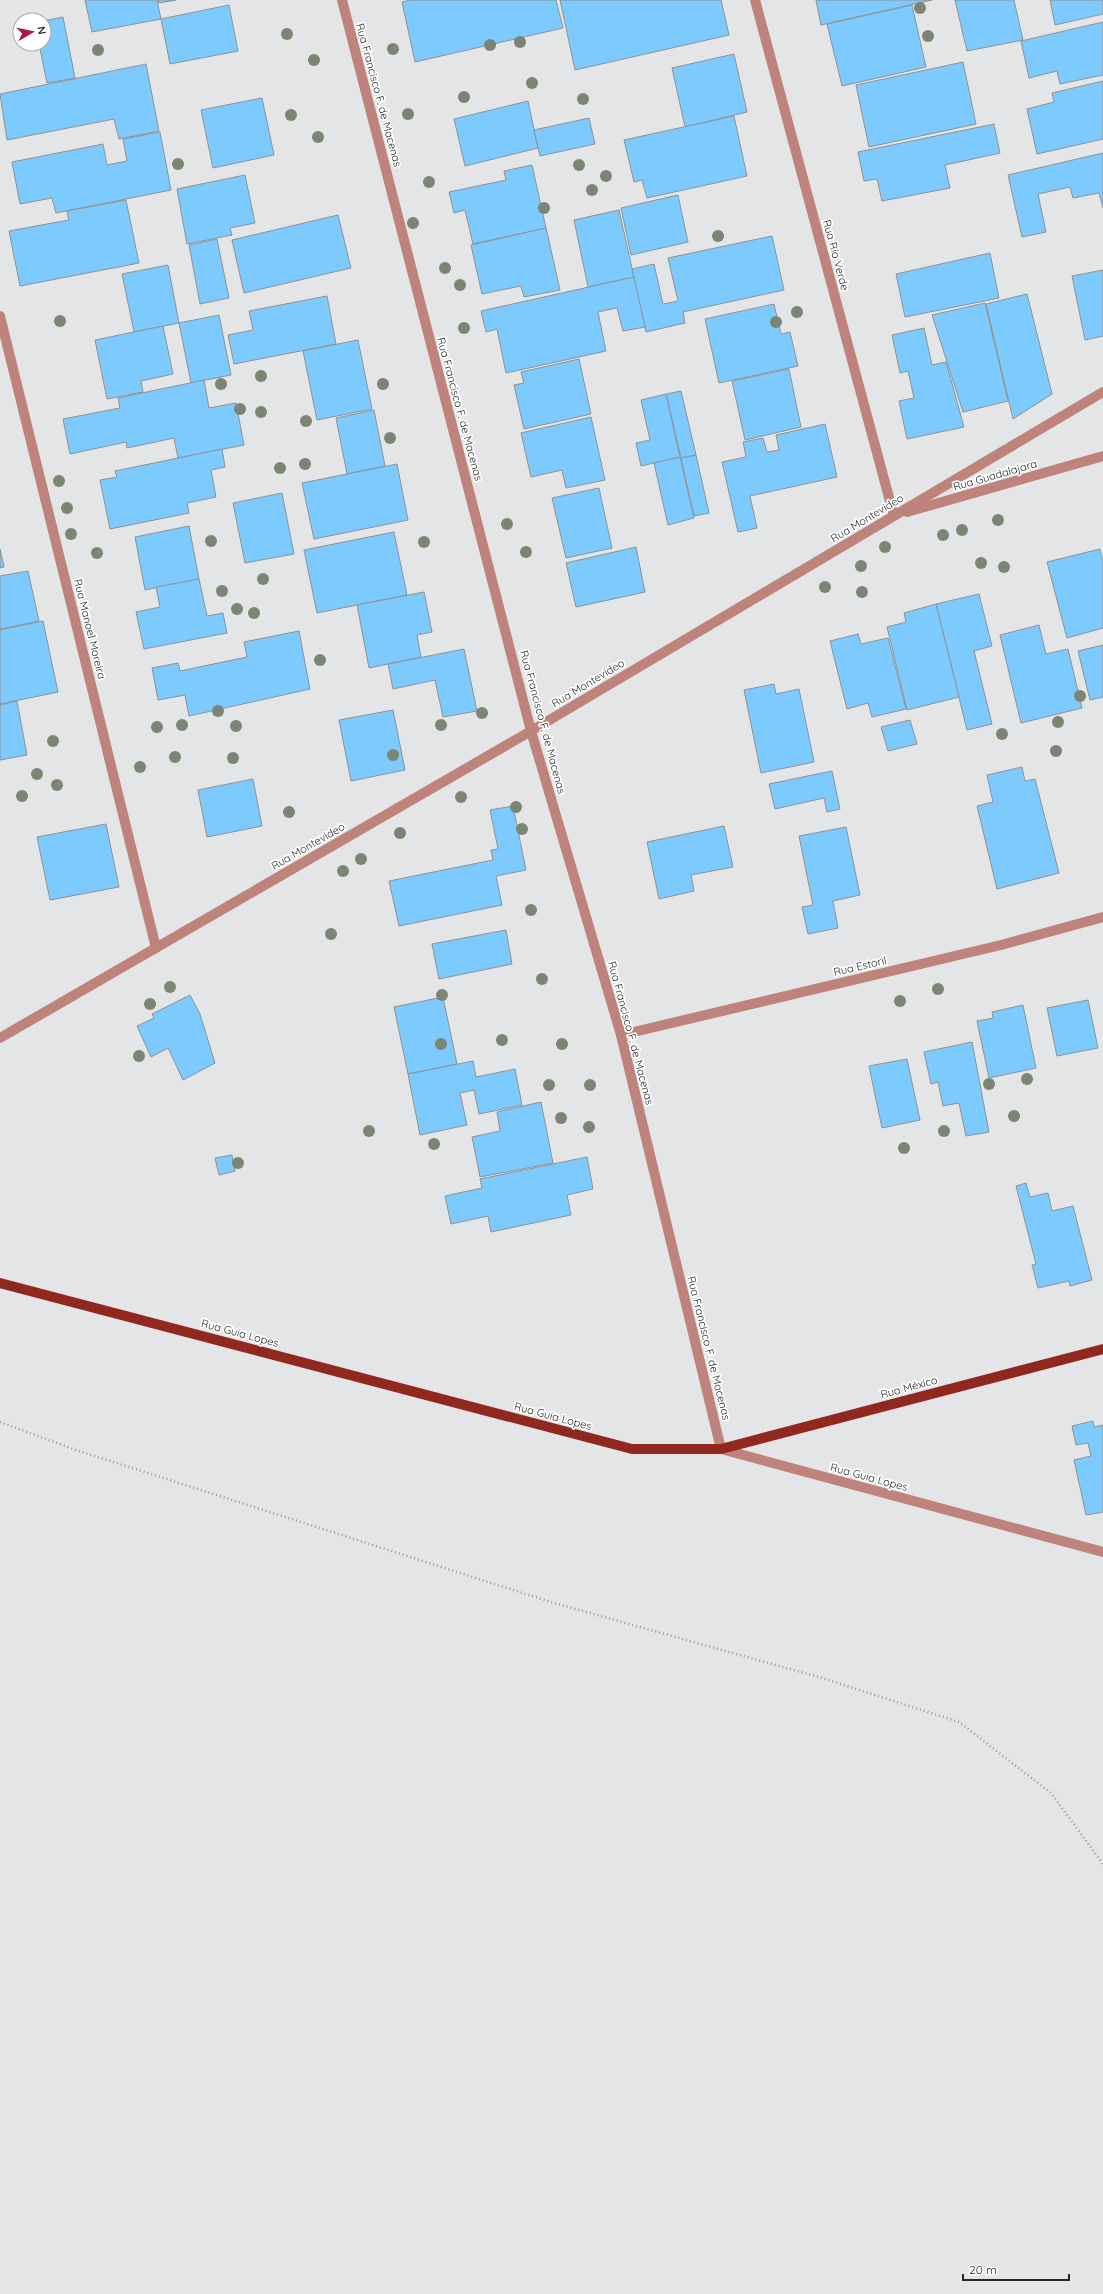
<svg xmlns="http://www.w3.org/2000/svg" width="1103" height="2294" font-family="Quicksand,sans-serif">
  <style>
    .building { fill: #7dcaff; stroke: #8f9293 }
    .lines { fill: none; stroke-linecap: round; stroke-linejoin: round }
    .path { stroke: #959799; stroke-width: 2.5; stroke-dasharray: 1 3; stroke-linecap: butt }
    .minor { stroke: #be837a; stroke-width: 10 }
    .major { stroke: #91281f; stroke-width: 10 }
    .tree { fill: #7c8473 }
    .labels { text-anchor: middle; stroke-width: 3.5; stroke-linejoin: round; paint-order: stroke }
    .street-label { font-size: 11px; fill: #262728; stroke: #fff }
  </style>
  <rect width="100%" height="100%" fill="#e3e5e7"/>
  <!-- building -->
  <g class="building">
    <polygon points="85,0 157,0 161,19 92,32"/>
    <polygon points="158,0 176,0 159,3"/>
    <polygon points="410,0 556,0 563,28 415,62 402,2"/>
    <polygon points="560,0 721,0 729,35 575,70"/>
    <polygon points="816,0 932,0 821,25"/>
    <polygon points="955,0 1014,0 1023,40 967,51"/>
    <polygon points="1050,0 1103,0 1103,14 1055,25"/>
    <polygon points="229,5 238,51 170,64 161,19"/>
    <polygon points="912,5 926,67 842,86 827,24"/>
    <polygon points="63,17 75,78 47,83 39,44 44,44 44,21"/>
    <polygon points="1103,22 1103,75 1060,84 1057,71 1029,78 1021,41"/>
    <polygon points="734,54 747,112 685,127 672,68"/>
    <polygon points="963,62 976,124 869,147 856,85"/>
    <polygon points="146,64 159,131 119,139 114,119 7,140 0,94"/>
    <polygon points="1103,81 1103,139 1037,154 1027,109 1054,102 1052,93"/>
    <polygon points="262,98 274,155 213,168 201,110"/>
    <polygon points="528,101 538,148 465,166 454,119"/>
    <polygon points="734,116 747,176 647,198 642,180 634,182 624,140"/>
    <polygon points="589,118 595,144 540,156 534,130"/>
    <polygon points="994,124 1000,153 945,165 950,188 882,201 877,179 864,181 858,152"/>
    <polygon points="160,132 171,190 56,213 52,198 20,204 12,162 103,144 107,165 127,161 123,139"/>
    <polygon points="1103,153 1103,208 1099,193 1073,198 1070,187 1038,194 1046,232 1022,237 1008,175"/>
    <polygon points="532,165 546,228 473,244 465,210 454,213 449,192 506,180 504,171"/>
    <polygon points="245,175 255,223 230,228 232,235 187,244 177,189"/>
    <polygon points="678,195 688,242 631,255 621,208"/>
    <polygon points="126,200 139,263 20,286 9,231 69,220 67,211"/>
    <polygon points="619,210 634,277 588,287 574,220"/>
    <polygon points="338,215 351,268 244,293 232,240"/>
    <polygon points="546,228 560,290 524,297 521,286 482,294 471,245"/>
    <polygon points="772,236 784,290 683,312 685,323 646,332 632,269 654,264 663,304 678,301 668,258"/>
    <polygon points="217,239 229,298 200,304 189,245"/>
    <polygon points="990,253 999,298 905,317 896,274"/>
    <polygon points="168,265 179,323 134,332 122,274"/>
    <polygon points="1103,270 1103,336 1085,340 1072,276"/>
    <polygon points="634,277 645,327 623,331 617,308 598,312 606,351 506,373 497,329 486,332 481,311"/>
    <polygon points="1027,294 1052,394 1013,419 986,304"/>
    <polygon points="327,296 336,344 234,364 228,335 253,330 249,311"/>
    <polygon points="985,303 1008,401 963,412 932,315"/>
    <polygon points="774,304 781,334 790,332 798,366 719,383 705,319"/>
    <polygon points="219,315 231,375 191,383 179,323"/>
    <polygon points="163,326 173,374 141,381 143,392 107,399 95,340"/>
    <polygon points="924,328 932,365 946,362 964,427 907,439 899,401 914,398 908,371 900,373 892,335"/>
    <polygon points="358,340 372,409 317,420 303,351"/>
    <polygon points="579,359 591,414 524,429 514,385 524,383 521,372"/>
    <polygon points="789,369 801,427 745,440 732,381"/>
    <polygon points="204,380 209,408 236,403 244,445 178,458 174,438 127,448 126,442 70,454 63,419 120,408 118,398"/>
    <polygon points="681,391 696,455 681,458 666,394"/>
    <polygon points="666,394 680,457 641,466 636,443 650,440 641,400"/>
    <polygon points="374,410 385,466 347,474 336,418"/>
    <polygon points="591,417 605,480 566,488 562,470 531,477 521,433"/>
    <polygon points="825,424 837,477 750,496 757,528 738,532 722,462 746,457 743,442 763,438 767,452 779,450 776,435"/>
    <polygon points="222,449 225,467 211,470 216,497 187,503 189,513 110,529 100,480 117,477 115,471"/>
    <polygon points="696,455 709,513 694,516 681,458"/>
    <polygon points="680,457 694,518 668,525 654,463"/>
    <polygon points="397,464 408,520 314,539 302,483"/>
    <polygon points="599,488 612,548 566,558 552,498"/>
    <polygon points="282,493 294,554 245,563 233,503"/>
    <polygon points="189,526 199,579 145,590 135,537"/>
    <polygon points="394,532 407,595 317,613 304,550"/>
    <polygon points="636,547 645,592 576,607 566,563"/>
    <polygon points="0,549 4,567 0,568"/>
    <polygon points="1100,549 1103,562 1103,628 1067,638 1047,562"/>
    <polygon points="28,571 39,621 0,629 0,576"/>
    <polygon points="199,579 207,616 223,613 227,633 144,649 136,612 160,607 156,587"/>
    <polygon points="424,592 432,632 417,635 421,657 369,668 357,605"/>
    <polygon points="979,594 992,646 974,651 992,724 967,730 936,604"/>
    <polygon points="936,604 959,697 907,710 887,627 906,622 904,613"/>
    <polygon points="43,621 58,692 0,704 0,630"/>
    <polygon points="1039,625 1046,654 1068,649 1082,708 1021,723 1000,635"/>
    <polygon points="299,631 310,689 189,716 185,695 158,700 152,668 178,663 180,671 247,657 244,642"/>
    <polygon points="858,634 861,644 888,638 906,709 872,717 868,703 847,709 830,641"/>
    <polygon points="1103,645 1103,697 1090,700 1078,651"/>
    <polygon points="464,649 477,711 443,717 435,680 393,689 388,664"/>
    <polygon points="774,684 776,694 799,689 814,762 761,773 744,690"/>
    <polygon points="17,701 27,755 0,760 0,705"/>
    <polygon points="393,710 405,770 351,781 339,720"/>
    <polygon points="910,720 917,744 888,751 881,727"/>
    <polygon points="1022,767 1025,781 1035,779 1059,873 997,889 977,806 993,802 987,775"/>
    <polygon points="832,771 840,809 827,812 824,798 775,809 769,784"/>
    <polygon points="253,779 262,826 207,837 198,790"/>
    <polygon points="513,806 526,870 496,876 502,905 399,926 389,881 493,860 491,850 498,849 490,810"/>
    <polygon points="106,824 119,887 50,900 37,837"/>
    <polygon points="724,826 733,867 691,875 694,891 659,899 647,842"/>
    <polygon points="846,827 860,895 833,901 838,928 808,934 802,907 813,905 799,836"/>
    <polygon points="506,930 512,964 439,979 432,944"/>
    <polygon points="190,995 200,1014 215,1063 183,1080 168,1048 151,1057 137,1026 154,1018 152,1014"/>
    <polygon points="443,997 457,1064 408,1074 394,1007"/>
    <polygon points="1088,1000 1098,1048 1057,1056 1047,1008"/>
    <polygon points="1023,1005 1036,1068 989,1078 977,1021 993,1018 992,1012"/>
    <polygon points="972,1042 989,1132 966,1136 959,1103 943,1106 938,1082 931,1084 924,1052"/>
    <polygon points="907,1059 920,1120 882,1128 869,1066"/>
    <polygon points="473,1061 476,1077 515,1069 522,1105 479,1114 474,1090 460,1093 467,1125 420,1135 408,1074"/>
    <polygon points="541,1102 553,1163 480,1177 472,1137 500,1131 497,1112"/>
    <polygon points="232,1155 235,1171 219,1175 215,1158"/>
    <polygon points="587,1157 593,1189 567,1195 571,1215 491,1232 488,1216 451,1224 445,1196 482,1188 480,1179"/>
    <polygon points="1026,1183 1030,1197 1048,1193 1052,1211 1073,1206 1092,1280 1070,1286 1069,1281 1038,1288 1032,1265 1036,1264 1016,1186"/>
    <polygon points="1093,1421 1094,1427 1103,1425 1103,1512 1086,1515 1074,1460 1091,1456 1088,1443 1076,1445 1072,1426"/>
  </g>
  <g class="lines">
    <!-- path -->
    <polyline class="path" points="0,1422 76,1450 554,1603 822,1678 959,1722 1051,1793 1103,1864"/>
    <!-- minor -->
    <g class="minor">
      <polyline points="342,0 531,731 621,1035 721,1449 1103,1552"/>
      <polyline points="755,0 894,516"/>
      <polyline points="0,316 156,948"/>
      <polyline points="907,512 1103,456"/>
      <polyline points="621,1035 1001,945 1103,917"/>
      <polyline points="0,1038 531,731 1103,392"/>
    </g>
    <!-- major -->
    <polyline class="major" points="0,1283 632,1449 721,1449 1103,1349"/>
  </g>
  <!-- trees -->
  <g class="tree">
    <circle cx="920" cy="8" r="6"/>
    <circle cx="287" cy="34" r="6"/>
    <circle cx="928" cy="36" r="6"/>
    <circle cx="520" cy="42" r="6"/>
    <circle cx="490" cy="45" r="6"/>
    <circle cx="393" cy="49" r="6"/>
    <circle cx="98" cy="50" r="6"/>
    <circle cx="314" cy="60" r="6"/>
    <circle cx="532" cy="83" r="6"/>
    <circle cx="464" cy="97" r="6"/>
    <circle cx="583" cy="99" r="6"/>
    <circle cx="408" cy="114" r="6"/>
    <circle cx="291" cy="115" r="6"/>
    <circle cx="318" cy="137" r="6"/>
    <circle cx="178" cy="164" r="6"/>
    <circle cx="579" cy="165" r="6"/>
    <circle cx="606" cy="176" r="6"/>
    <circle cx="429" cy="182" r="6"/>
    <circle cx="592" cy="190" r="6"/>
    <circle cx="544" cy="208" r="6"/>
    <circle cx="413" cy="223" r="6"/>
    <circle cx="718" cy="236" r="6"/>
    <circle cx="445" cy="268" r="6"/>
    <circle cx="460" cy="285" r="6"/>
    <circle cx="797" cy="312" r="6"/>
    <circle cx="60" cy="321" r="6"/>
    <circle cx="776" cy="322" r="6"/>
    <circle cx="464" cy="328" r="6"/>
    <circle cx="261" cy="376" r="6"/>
    <circle cx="221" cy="384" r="6"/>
    <circle cx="383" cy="384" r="6"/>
    <circle cx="240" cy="409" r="6"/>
    <circle cx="261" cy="412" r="6"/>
    <circle cx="306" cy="421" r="6"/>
    <circle cx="390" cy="438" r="6"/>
    <circle cx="305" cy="464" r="6"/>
    <circle cx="280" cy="468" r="6"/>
    <circle cx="59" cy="481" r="6"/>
    <circle cx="67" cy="508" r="6"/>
    <circle cx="998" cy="520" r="6"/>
    <circle cx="507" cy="524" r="6"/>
    <circle cx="962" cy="530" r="6"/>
    <circle cx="71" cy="534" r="6"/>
    <circle cx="943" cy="535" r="6"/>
    <circle cx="211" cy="541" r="6"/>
    <circle cx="424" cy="542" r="6"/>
    <circle cx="885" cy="547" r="6"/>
    <circle cx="526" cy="552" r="6"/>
    <circle cx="97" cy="553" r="6"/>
    <circle cx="981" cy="563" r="6"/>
    <circle cx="861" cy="566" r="6"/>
    <circle cx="1004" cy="567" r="6"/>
    <circle cx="263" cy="579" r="6"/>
    <circle cx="825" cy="587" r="6"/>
    <circle cx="222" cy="591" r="6"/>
    <circle cx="862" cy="592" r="6"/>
    <circle cx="237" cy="609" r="6"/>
    <circle cx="254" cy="613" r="6"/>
    <circle cx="320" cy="660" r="6"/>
    <circle cx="1080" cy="696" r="6"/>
    <circle cx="218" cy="711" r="6"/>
    <circle cx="482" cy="713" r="6"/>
    <circle cx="1058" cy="722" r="6"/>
    <circle cx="182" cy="725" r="6"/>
    <circle cx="441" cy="725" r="6"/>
    <circle cx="236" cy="726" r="6"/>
    <circle cx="157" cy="727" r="6"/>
    <circle cx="1002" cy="734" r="6"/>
    <circle cx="53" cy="741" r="6"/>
    <circle cx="1056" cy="751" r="6"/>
    <circle cx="393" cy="755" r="6"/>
    <circle cx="175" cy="757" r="6"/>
    <circle cx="233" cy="758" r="6"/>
    <circle cx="140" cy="767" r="6"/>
    <circle cx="37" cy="774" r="6"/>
    <circle cx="57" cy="785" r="6"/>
    <circle cx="22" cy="796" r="6"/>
    <circle cx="461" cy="797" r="6"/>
    <circle cx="516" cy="807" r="6"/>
    <circle cx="289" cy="812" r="6"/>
    <circle cx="522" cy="829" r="6"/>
    <circle cx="400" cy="833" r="6"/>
    <circle cx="361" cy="859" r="6"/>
    <circle cx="343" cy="871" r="6"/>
    <circle cx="531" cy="910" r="6"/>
    <circle cx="331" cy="934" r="6"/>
    <circle cx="542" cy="979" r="6"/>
    <circle cx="170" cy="987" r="6"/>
    <circle cx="938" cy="989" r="6"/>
    <circle cx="442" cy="995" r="6"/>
    <circle cx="900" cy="1001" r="6"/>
    <circle cx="150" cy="1004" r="6"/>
    <circle cx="502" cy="1040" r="6"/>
    <circle cx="441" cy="1044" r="6"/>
    <circle cx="562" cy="1044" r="6"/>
    <circle cx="139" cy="1056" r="6"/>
    <circle cx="1027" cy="1079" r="6"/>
    <circle cx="989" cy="1084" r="6"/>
    <circle cx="549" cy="1085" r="6"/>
    <circle cx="590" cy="1085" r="6"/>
    <circle cx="1014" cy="1116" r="6"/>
    <circle cx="561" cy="1118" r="6"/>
    <circle cx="589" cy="1127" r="6"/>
    <circle cx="369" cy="1131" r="6"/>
    <circle cx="944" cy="1131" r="6"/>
    <circle cx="434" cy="1144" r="6"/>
    <circle cx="904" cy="1148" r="6"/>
    <circle cx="238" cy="1163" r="6"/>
  </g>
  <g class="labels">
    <!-- street labels -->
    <g class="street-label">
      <text transform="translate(379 95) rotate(75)" y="4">Rua Francisco F. de Macenas</text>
      <text transform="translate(836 255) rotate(75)" y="4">Rua Río Verde</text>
      <text transform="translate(460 409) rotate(75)" y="4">Rua Francisco F. de Macenas</text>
      <text transform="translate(995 475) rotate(-16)" y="4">Rua Guadalajara</text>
      <text transform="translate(867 518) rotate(-31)" y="4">Rua Montevideo</text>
      <text transform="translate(90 629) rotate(76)" y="4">Rua Manoel Moreira</text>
      <text transform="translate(588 683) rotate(-31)" y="4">Rua Montevideo</text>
      <text transform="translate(543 722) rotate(75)" y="4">Rua Francisco F. de Macenas</text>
      <text transform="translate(308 846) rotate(-30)" y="4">Rua Montevideo</text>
      <text transform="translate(860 966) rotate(-13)" y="4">Rua Estoril</text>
      <text transform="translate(631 1033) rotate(75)" y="4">Rua Francisco F. de Macenas</text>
      <text transform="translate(240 1333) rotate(15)" y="4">Rua Guia Lopes</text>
      <text transform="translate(709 1348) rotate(76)" y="4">Rua Francisco F. de Macenas</text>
      <text transform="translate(909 1387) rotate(-15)" y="4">Rua México</text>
      <text transform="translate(553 1416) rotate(15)" y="4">Rua Guia Lopes</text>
      <text transform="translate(869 1477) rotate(15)" y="4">Rua Guia Lopes</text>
    </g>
  </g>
  <!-- north arrow -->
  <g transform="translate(32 32) rotate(81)"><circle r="19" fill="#ffffff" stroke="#a8a9a9"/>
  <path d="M0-3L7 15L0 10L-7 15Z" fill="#aa1647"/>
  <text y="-6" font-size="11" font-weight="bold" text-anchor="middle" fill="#262728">N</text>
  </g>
  <!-- scale -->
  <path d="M963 2274v6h106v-6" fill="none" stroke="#262728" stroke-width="2"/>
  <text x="969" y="2274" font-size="12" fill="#262728" stroke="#ffffff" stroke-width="3" paint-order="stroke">20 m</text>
</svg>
